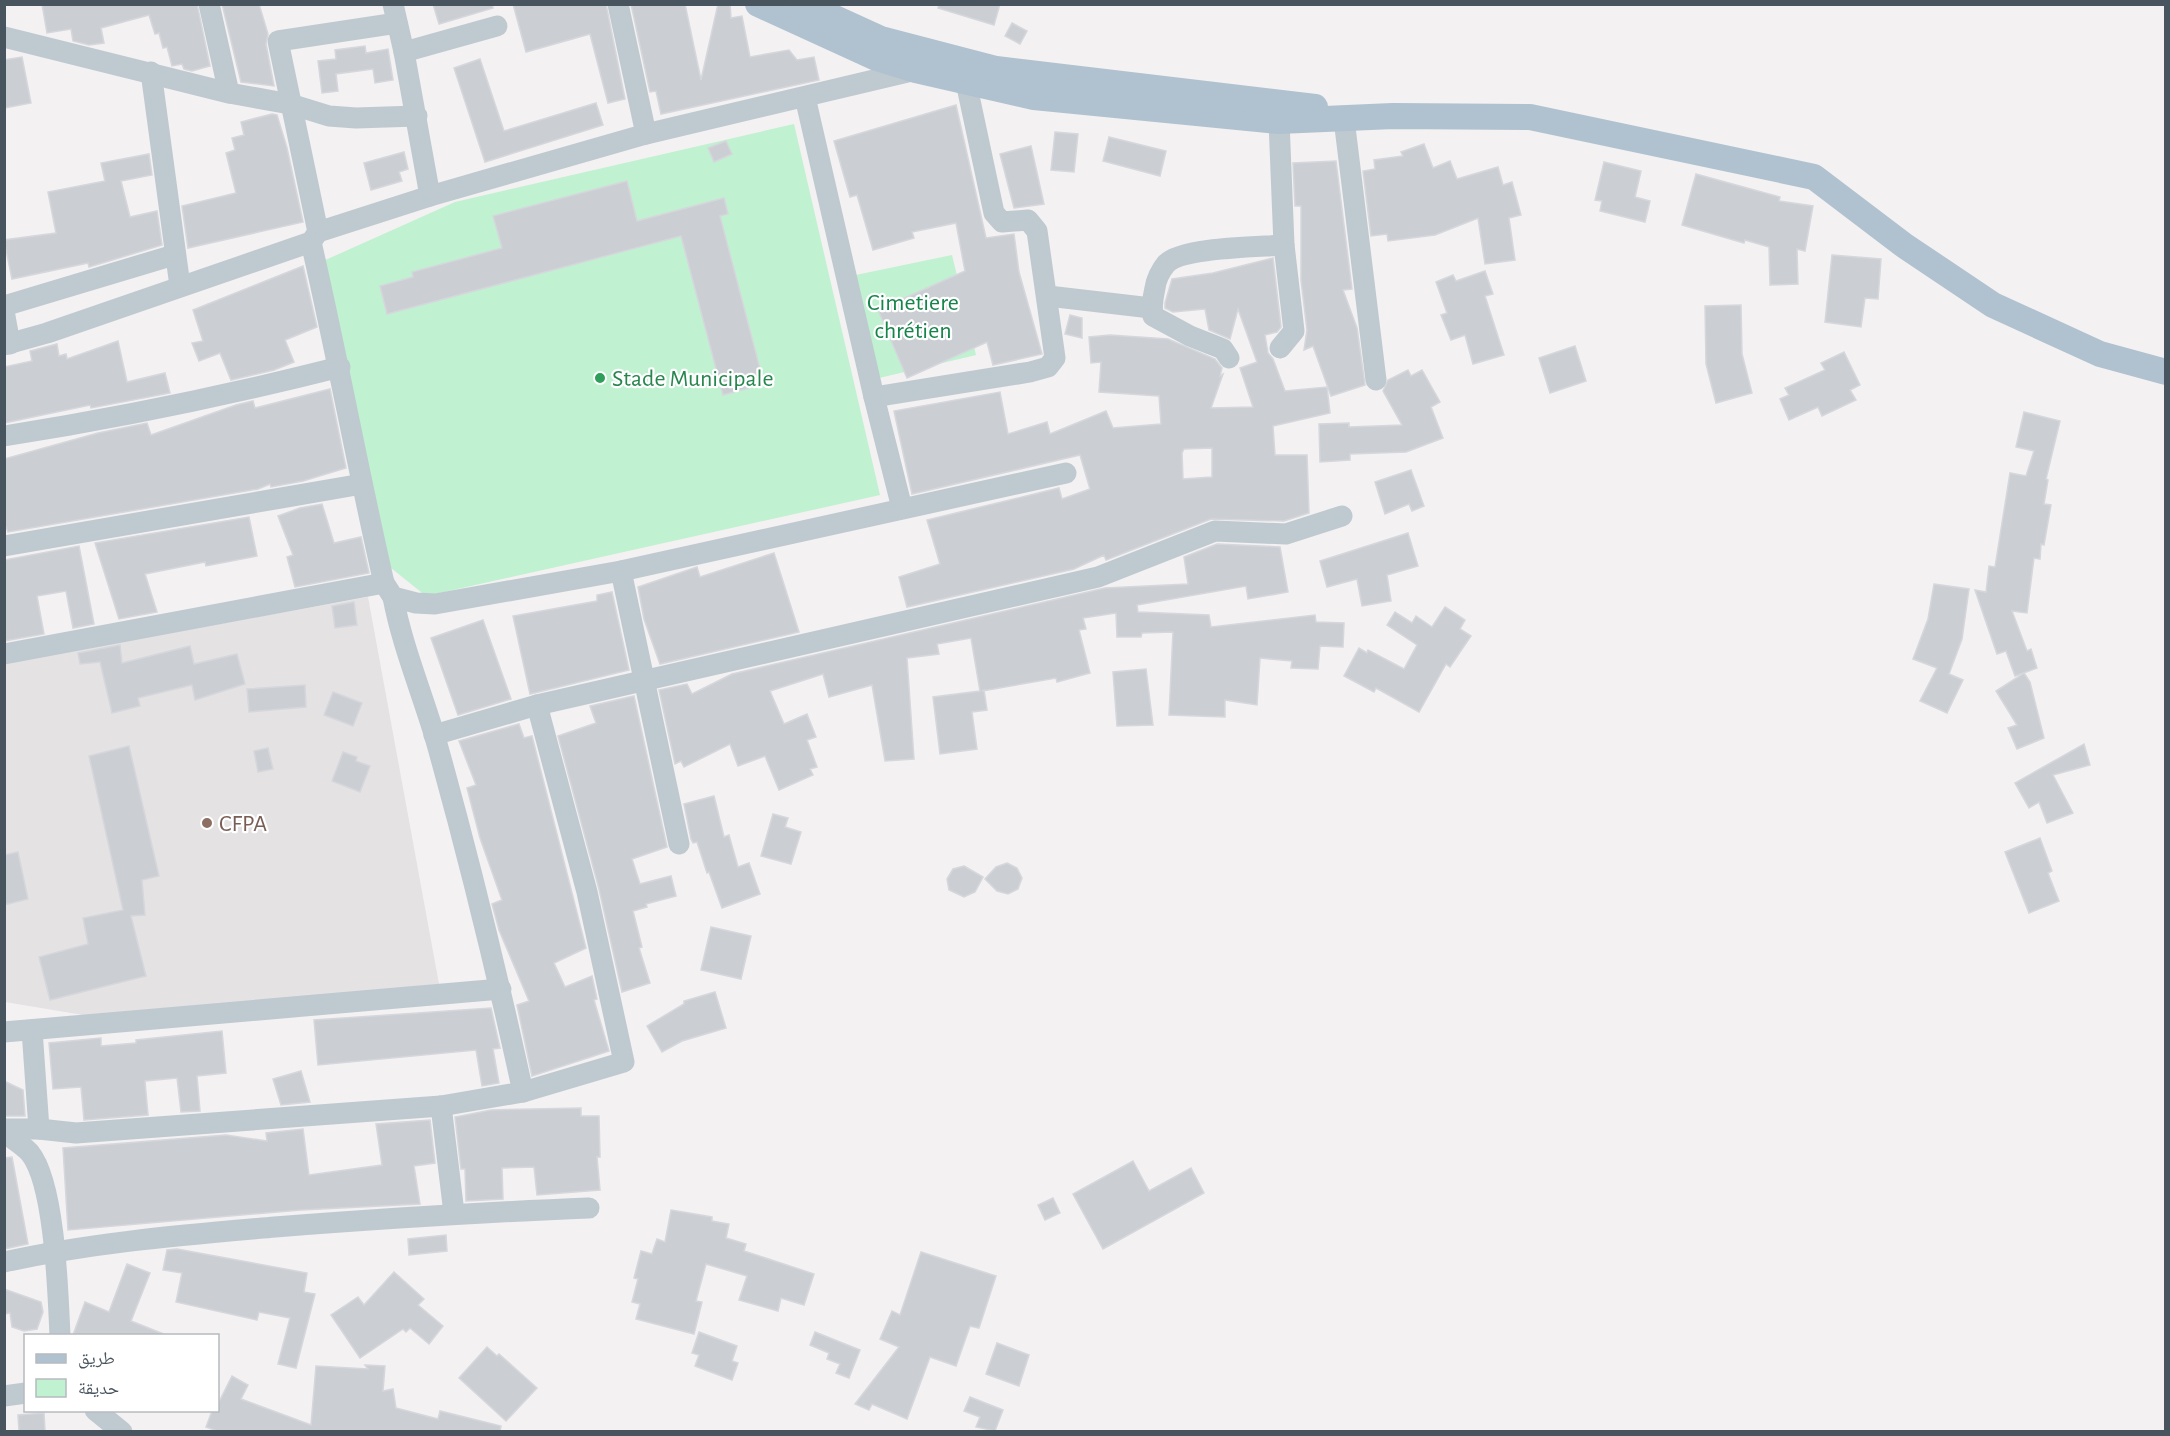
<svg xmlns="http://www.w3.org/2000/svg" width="2170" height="1436" font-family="'Alegreya Sans','Noto Naskh Arabic',sans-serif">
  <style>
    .education { fill: #e4e2e3 }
    .green { fill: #c0f1d1 }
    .building { fill: #cbced3; stroke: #d5d7dc; stroke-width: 1.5; fill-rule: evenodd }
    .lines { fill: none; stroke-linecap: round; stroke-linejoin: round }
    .minor { stroke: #bfc9d0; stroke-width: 21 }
    .major { stroke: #b0c1d0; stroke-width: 26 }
    .leisure-dot { fill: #2e9e5b; stroke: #fff; stroke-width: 2 }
    .education-dot { fill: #8d6e63; stroke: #fff; stroke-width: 2 }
    .labels { text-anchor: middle; stroke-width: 4.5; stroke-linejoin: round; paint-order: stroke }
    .park-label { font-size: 24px; fill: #158449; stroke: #fff }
    .leisure-label { font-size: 24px; fill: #27864d; stroke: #fff; text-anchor: start }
    .education-label { font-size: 24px; fill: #785e54; stroke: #fff; text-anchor: start }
  </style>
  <rect width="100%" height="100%" fill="#f3f1f1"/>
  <!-- education -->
  <polygon class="education" points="368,597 439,984 115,1017 89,1016 5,1002 4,663"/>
  <!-- green -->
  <g class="green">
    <polygon points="794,124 880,495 426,596 386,564 321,262 455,202"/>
    <polygon points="952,255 976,355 875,379 851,276"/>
  </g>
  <!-- building -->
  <g class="building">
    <polygon points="42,4 197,4 210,66 192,71 184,69 182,64 172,66 167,47 163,48 159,33 155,34 149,15 101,28 104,43 89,45 73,41 71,29 47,33"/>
    <polygon points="222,4 259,4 268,34 266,44 274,86 241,82"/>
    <polygon points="433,4 492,4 493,8 439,24"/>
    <polygon points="513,4 606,4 625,99 608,103 590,34 526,52"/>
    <polygon points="631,4 685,4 701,80 718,4 730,4 731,18 742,16 750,57 789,50 797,60 814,57 819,80 661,114 656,91 650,92"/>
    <polygon points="939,4 1000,4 994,25 938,8"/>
    <polygon points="1012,23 1027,31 1020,44 1005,36"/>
    <polygon points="365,46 366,53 388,49 393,80 375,83 373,69 336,74 338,91 322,93 318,61 336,59 335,50"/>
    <polygon points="22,57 31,103 4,108 4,60"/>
    <polygon points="480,59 504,131 596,103 603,125 485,162 454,68"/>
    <polygon points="956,105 986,238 1014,234 1019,272 1042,354 993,365 987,342 907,378 878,310 965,271 956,223 912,232 914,238 873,250 857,195 850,197 834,141"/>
    <polygon points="272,114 277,115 287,148 303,222 188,248 182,206 236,193 226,153 235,150 232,138 244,135 241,122"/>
    <polygon points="1055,132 1078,134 1074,172 1051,170"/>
    <polygon points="1109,137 1166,151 1160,176 1103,161"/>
    <polygon points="726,141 732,154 714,162 708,148"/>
    <polygon points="1424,144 1433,168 1450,161 1457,179 1498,167 1503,185 1512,182 1521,215 1509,218 1515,260 1485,264 1478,218 1435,235 1388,241 1387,234 1371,236 1363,171 1375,169 1374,160 1403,156 1401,152"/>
    <polygon points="1031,146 1044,204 1014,208 1000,154"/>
    <polygon points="404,152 408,169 399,172 402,181 371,190 364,163"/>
    <polygon points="149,154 152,175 121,181 130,217 157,211 162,245 89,267 88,263 12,279 4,240 56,233 48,192 105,181 101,163"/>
    <polygon points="1336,161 1352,289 1343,290 1357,328 1365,385 1331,396 1313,346 1304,350 1307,330 1301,280 1301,206 1295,206 1293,163"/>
    <polygon points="1604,162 1641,171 1635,197 1650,201 1645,222 1600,211 1602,201 1595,200"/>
    <polygon points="1696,174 1780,197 1779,201 1813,206 1805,251 1797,249 1798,284 1770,285 1769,247 1745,240 1744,243 1682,225"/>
    <polygon points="627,181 637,221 724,198 728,214 720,216 764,384 723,395 681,236 387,314 380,286 413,277 412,272 502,248 493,216"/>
    <polygon points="1832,255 1881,259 1878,299 1865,298 1861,327 1825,322"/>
    <path d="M1273,258L1281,327L1277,332L1265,335L1268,353L1273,359L1285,391L1327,387L1330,413L1273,426L1275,455H1307L1309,513L1284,521L1211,519L1106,560L1104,555L1074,569L907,607L899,577L940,564L927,520L1059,488L1062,499L1090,489L1080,455L912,494L894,411L1000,392L1008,434L1047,422L1050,434L1106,411L1113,428L1161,424L1159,396L1099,392L1101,362L1091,363L1089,337L1110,335L1168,339L1215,359L1222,368L1220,376L1223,374L1211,408L1253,407L1240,368L1257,362L1238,309L1230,339L1209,330L1205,309L1173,312L1165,308V303L1172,279L1213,273ZM1212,448V477L1183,479L1182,453L1184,449Z"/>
    <polygon points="303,266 317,327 285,340 294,362 274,370 231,380 220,353 199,361 192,343 203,341 193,310"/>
    <polygon points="1485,271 1493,294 1485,296 1504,355 1473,364 1465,335 1451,340 1441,315 1447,313 1436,282 1453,275 1456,281"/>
    <polygon points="1741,305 1742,354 1752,393 1716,403 1706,364 1705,306"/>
    <polygon points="1070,315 1082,318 1082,338 1065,334"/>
    <polygon points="118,341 127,382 165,373 170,393 91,408 90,405 4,423 4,367 32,361 30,351 57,344 59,356 66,354 67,359"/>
    <polygon points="1575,346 1586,381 1550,393 1539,358"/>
    <polygon points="1844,352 1860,385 1850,390 1856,400 1822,416 1818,407 1789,420 1780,399 1789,395 1785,388 1825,370 1821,363"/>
    <polygon points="1408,370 1411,376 1422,370 1440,402 1431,407 1443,438 1406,452 1350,454 1350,460 1320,462 1319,424 1349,423 1349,427 1402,425 1383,391 1388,380"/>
    <polygon points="330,389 346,468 303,481 271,487 270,484 258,489 8,532 4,522 4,459 98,433 147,423 151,435 236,405 253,401 255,408"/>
    <polygon points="2024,412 2060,421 2046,479 2048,480 2044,504 2051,505 2044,545 2041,544 2040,559 2034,558 2027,613 2012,611 2027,651 2031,649 2037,668 2015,676 2006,651 1997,654 1975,590 1986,592 1989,566 1995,567 2010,473 2026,476 2034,451 2016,447"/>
    <polygon points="1411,470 1424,506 1412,511 1409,504 1385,514 1375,482"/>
    <polygon points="322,504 334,543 361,537 369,573 295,587 287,557 293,555 278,516 300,508"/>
    <polygon points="249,517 257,556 206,566 205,562 145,574 157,612 119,619 95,543"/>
    <polygon points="1408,533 1418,566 1387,575 1391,601 1362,606 1357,579 1327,587 1320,561"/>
    <polygon points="1217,544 1280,547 1288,592 1248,599 1246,586 1137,605 1138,612 1209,615 1211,627 1315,615 1316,622 1344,623 1343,647 1320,646 1318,669 1291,668 1292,661 1260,658 1257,705 1225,700 1225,717 1169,715 1173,632 1142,633 1141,637 1117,637 1116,613 1083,618 1086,629 1079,630 1090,673 1057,682 1056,678 982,691 984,690 987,710 972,712 977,749 940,754 933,697 980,691 971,638 937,644 939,654 907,658 914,759 885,761 872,685 829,697 823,674 770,691 784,724 807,714 816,737 807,740 817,767 810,769 813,775 779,790 765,756 738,766 730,744 684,767 681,761 675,764 659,690 687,684 692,694 732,674 1105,588 1188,584 1184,557"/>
    <polygon points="79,546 94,624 73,628 66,591 37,596 44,634 4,641 4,560"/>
    <polygon points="774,553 799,632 660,664 644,619 638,587 697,567 700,577"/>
    <polygon points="1934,584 1969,589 1962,639 1949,674 1963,680 1947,713 1920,701 1937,668 1913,659 1928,619"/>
    <polygon points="612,592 629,670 530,694 513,616 597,601 597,595"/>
    <polygon points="354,602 357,625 335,628 332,606"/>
    <polygon points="1445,607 1465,620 1460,629 1471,636 1450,667 1446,664 1419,712 1376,688 1374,692 1344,676 1359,648 1367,653 1368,650 1404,669 1417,645 1387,625 1395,612 1412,623 1416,616 1432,627"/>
    <polygon points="483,620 511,699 458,715 431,638"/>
    <polygon points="120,645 122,663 190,646 194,664 237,654 245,684 195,700 192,685 138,698 140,706 112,713 100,662 80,664 78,653"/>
    <polygon points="1146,669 1153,725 1117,726 1113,672"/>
    <polygon points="2024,673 2030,682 2044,738 2017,749 2008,728 2017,725 1996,691"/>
    <polygon points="305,685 306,707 249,712 247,689"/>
    <polygon points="333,692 362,703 353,726 324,715"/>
    <polygon points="634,696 667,847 632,859 640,884 671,876 676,896 646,904 647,907 633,911 642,947 639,948 650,983 622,992 599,889 558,736 596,723 590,706"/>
    <polygon points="519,724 524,738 532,736 586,948 554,963 565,987 592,976 597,999 594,1000 609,1051 532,1076 517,1005 529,1001 499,930 492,904 502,900 480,838 467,788 476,785 459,741"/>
    <polygon points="2084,744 2090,765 2053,775 2073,813 2047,823 2039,802 2029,808 2015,783"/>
    <polygon points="129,746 159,876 142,880 145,915 131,916 146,976 50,1000 39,957 88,944 83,918 123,910 89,756"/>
    <polygon points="268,748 273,769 258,772 254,751"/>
    <polygon points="343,752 357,757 356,761 370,766 360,792 332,781"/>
    <polygon points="714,796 724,837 729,835 738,867 749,863 760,894 722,908 709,872 707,873 697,842 693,843 691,839 684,804"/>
    <polygon points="773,814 788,818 785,827 801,832 791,864 761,856"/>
    <polygon points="2040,838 2052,871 2048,873 2059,901 2029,913 2005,852"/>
    <polygon points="18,852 28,899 4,905 4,855"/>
    <polygon points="1007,863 1017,868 1022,878 1018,889 1008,894 997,891 985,879 996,867"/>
    <polygon points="964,866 983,877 975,892 964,897 949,890 947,879 953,869"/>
    <polygon points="711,927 751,936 741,979 701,970"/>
    <polygon points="715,992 726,1028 682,1041 662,1052 647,1026 684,1004 684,1001"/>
    <polygon points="491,1008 500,1048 493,1049 499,1083 482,1086 476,1050 318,1065 314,1020"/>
    <polygon points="222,1031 226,1073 197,1076 200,1111 181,1112 177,1078 145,1081 148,1115 84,1120 81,1087 53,1089 49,1043 101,1038 101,1046 136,1043 136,1040"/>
    <polygon points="301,1071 310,1102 281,1105 273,1079"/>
    <polygon points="4,1081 23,1090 25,1116 4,1116"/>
    <polygon points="581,1108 581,1116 599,1116 600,1157 597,1157 600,1190 537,1195 534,1167 502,1168 503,1199 466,1201 465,1169 461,1169 455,1117 491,1110"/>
    <polygon points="430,1120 435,1163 414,1166 420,1204 301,1210 68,1230 63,1148 226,1135 267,1141 266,1133 303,1129 309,1175 382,1165 376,1124"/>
    <polygon points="12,1157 28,1244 4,1249 4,1158"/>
    <polygon points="1133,1161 1149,1191 1191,1168 1204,1193 1103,1249 1073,1194"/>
    <polygon points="1053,1198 1060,1213 1045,1220 1038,1205"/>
    <polygon points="671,1210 712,1217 712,1221 729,1224 726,1238 746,1244 744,1251 814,1274 804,1305 781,1298 778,1311 739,1300 747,1276 706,1264 696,1301 702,1302 694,1334 636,1319 640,1304 632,1302 638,1279 634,1278 641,1251 652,1254 657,1239 665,1242"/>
    <polygon points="446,1235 447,1251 409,1255 408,1239"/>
    <polygon points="177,1249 307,1273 304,1292 315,1294 296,1368 278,1364 290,1318 259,1312 257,1320 176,1302 182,1273 163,1270 167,1250"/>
    <polygon points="921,1252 996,1276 979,1328 970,1326 956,1366 930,1357 907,1419 872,1404 869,1410 855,1404 899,1347 880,1339 892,1311 900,1315"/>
    <polygon points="127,1264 150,1273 131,1321 166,1335 73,1335 85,1302 109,1312"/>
    <polygon points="394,1272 424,1299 418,1305 443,1326 429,1344 410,1328 406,1332 403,1329 360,1358 331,1315 358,1297 364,1305"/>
    <polygon points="4,1289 41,1302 43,1312 37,1329 24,1331 12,1327 10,1313 4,1314"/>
    <polygon points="699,1332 737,1346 732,1361 738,1363 732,1380 695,1366 699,1355 692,1353"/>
    <polygon points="815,1332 860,1350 849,1378 836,1373 840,1364 827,1359 829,1353 810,1345"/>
    <polygon points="997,1343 1029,1355 1019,1386 986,1374"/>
    <polygon points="487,1347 497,1356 499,1354 537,1388 506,1421 459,1378"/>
    <polygon points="365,1365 385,1366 383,1391 393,1389 396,1408 438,1419 440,1411 501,1426 500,1431 217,1431 206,1427 212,1411 218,1410 218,1404 232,1376 248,1385 241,1399 311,1425 316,1366 368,1369"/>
    <polygon points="970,1397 1003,1410 995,1431 976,1427 980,1417 964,1411"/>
    <polygon points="44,1413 45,1431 19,1431 18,1415"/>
  </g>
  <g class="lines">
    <!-- minor -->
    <g class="minor">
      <polyline points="209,4 229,93"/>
      <polyline points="393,4 404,52 430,196"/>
      <polyline points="618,4 646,134"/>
      <polyline points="4,37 229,93 290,104 329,116 356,118 417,116"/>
      <polyline points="404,52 497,26"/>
      <polyline points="151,72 180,286"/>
      <polyline points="805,97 874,397 902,508"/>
      <polyline points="1344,119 1376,380"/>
      <polyline points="1279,121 1284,245 1294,331 1280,348"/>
      <polyline points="318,232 278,41 397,23"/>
      <polyline points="1048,296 1151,308"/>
      <polyline points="4,306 174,255"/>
      <polyline points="4,311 10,344"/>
      <polyline points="4,345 47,333 311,242 318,232 430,196 646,134 916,70"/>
      <path d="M1229,358L1223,349L1190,336L1153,316C1151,306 1153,298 1155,288C1156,280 1161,270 1166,264C1181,247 1260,247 1284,245"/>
      <polyline points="874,397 1030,372 1048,367 1055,358 1037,231 1028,220 1002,222 994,213 966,82"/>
      <path d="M4,436C118,418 229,395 340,367"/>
      <polyline points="4,546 362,484"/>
      <polyline points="621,571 679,844"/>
      <polyline points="384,583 393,597 416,603 435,604 621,571 1066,473"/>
      <path d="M393,597C402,645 421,690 435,737C468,854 497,973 523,1092"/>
      <path d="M4,654L384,583C358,470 337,355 311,242"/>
      <polyline points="434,735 537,705 1098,577 1215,531 1286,534 1342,516"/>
      <polyline points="32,1030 39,1129"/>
      <polyline points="4,1032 501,989"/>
      <polyline points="441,1106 454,1213"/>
      <polyline points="4,1129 39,1129 76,1133 441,1106 523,1092 624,1062 587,892 537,705"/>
      <path d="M4,1132C12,1139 23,1145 30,1153C55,1184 58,1293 60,1336"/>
      <path d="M4,1262C94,1242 184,1235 275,1227C380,1219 484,1212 589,1208"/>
      <polyline points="4,1396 26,1393"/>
      <polyline points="95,1410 122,1432"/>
    </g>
    <!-- major -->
    <g class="major">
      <polyline points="758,4 874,57 916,70 1034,97 1279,121 1393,116 1530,117 1814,177 1905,246 1993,305 2100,354 2166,372"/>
      <polyline points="804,4 881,39 996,69 1315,107"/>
    </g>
  </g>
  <!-- markers -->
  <circle class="leisure-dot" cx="600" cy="378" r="6"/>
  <circle class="education-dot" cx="207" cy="823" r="6"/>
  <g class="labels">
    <!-- park labels -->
    <g class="park-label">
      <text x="913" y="310">Cimetiere<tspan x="913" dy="28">chrétien</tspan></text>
    </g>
    <!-- leisure labels -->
    <g class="leisure-label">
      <text x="612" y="386">Stade Municipale</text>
    </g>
    <!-- education labels -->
    <g class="education-label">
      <text x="219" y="831">CFPA</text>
    </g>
  </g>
  <!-- border -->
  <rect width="2170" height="1436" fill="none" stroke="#48555f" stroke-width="12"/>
  <!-- legend -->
  <rect x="24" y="1334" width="195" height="78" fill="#ffffff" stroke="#b6bbbf" stroke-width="1.5"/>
  <rect x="36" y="1354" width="30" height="9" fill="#b0c1d0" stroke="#b6bbbf" stroke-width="1.5"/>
  <text x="78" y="1364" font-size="18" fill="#48555f">طريق</text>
  <rect x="36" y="1379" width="30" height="18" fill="#c0f1d1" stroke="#b6bbbf" stroke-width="1.5"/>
  <text x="78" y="1394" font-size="18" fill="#48555f">حديقة</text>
</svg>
